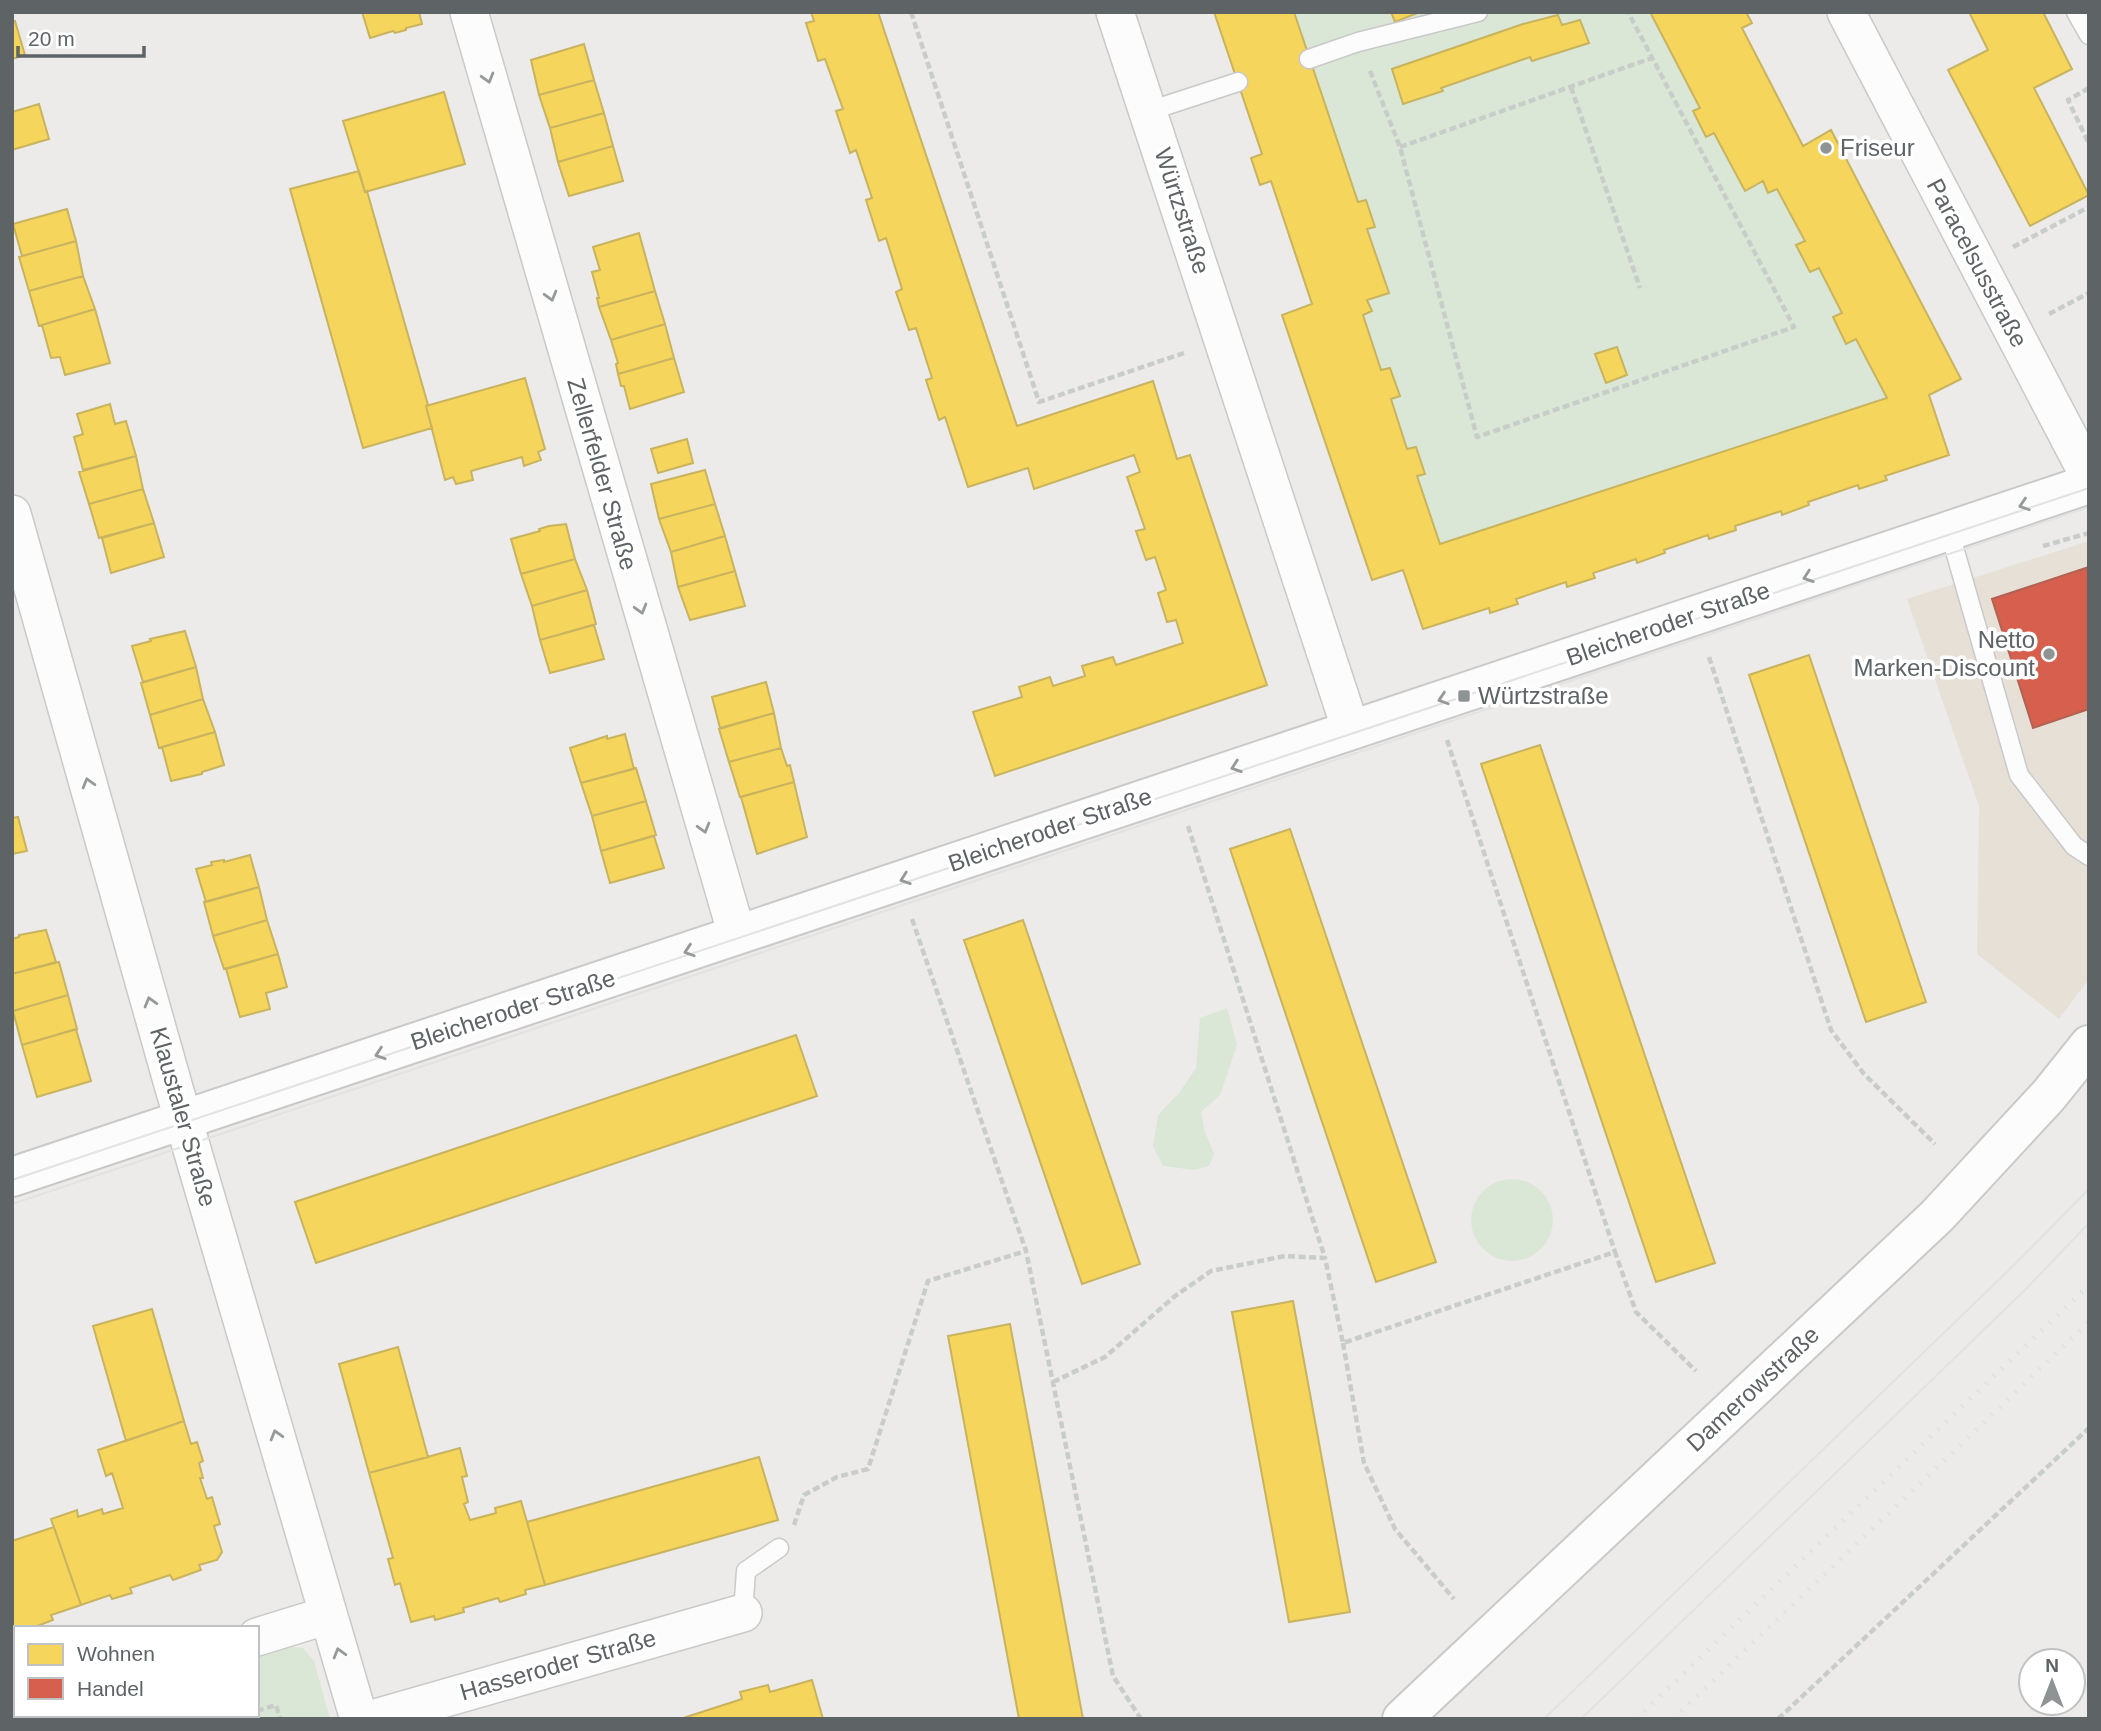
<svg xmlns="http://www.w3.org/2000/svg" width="2101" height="1731" viewBox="0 0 2101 1731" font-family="Arial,sans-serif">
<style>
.commercial{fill:#e6e0d7}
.green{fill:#dae7d6}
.homes{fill:#f6d55c;stroke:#c8b35f;stroke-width:2}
.shops{fill:#d6604d;stroke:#b26154;stroke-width:2}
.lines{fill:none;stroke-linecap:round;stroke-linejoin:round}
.service-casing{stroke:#cac9c9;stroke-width:21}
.minor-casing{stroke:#cac9c9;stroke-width:40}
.tertiary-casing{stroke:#cac9c9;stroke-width:42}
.secondary-casing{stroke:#c9c9c9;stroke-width:42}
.path{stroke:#c8cdca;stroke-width:4.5;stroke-dasharray:7 3.5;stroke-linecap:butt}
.service{stroke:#fcfcfc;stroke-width:18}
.minor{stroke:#fcfcfc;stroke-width:37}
.tertiary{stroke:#fcfcfc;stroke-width:38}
.secondary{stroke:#fcfcfc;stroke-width:38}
.tram{stroke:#e3e2e2;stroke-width:2}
.rail{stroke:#e3e2e2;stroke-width:5;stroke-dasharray:2 9;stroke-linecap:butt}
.oneway{stroke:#95999a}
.poi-dot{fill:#909394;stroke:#fff;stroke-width:2.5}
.labels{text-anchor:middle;stroke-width:7;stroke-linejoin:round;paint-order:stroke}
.poi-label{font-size:24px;fill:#5e6366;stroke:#fff;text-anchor:start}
.street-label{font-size:24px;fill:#5e6366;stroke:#fff}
</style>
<rect width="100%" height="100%" fill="#edebe9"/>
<path class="commercial" d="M2089 541V979L2059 1019 1977 954 1979 806 1907 599Z"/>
<path class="green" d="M1294 12H1650L1700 108 1693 112 1706 137 1714 133 1745 191 1763 181 1768 193 1777 189 1805 241 1797 245 1810 272 1819 268 1842 313 1833 318 1846 343 1856 339 1887 398 1440 544 1417 476 1425 473 1416 447 1407 449 1391 399 1399 396 1381 370 1363 315 1367 300V229L1375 226 1366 200 1358 202Z
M1227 1008 1237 1045 1220 1095 1201 1112 1205 1132 1214 1154 1209 1166 1194 1170 1163 1166 1153 1146 1158 1115 1179 1093 1196 1068 1200 1018Z
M1471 1220a41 41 0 1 1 82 0a41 41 0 1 1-82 0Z
M286 1646 303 1648 314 1661 330 1719H92L94 1715H257V1656Z"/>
<path class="homes" d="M362 12H419L422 24 406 28V30L395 33 393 31 370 38Z
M811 12H878L1017 426 1153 381 1177 459 1190 455 1267 685 995 776 973 712 1022 697 1019 687 1050 677 1053 686 1085 676 1082 666 1113 657 1116 665 1183 643 1176 620 1167 622 1158 593 1166 590 1155 557 1146 560 1136 531 1145 529 1127 477 1140 472 1134 455 1034 489 1028 468 968 487 945 417 939 420 926 380 932 378 916 328 909 330 896 292 902 289 886 238 879 241 866 200 872 198 856 150 850 153 836 111 843 109 825 59 818 61 806 23 814 21Z
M1214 12H1294L1358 202 1366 200 1375 227 1367 229 1389 293 1367 300 1372 311 1363 315 1381 370 1390 368 1400 396 1391 399 1407 449 1416 447 1425 474 1417 476 1440 544 1887 398 1856 339 1846 344 1833 317 1842 313 1819 268 1810 272 1796 245 1805 241 1777 189 1768 193 1763 181 1745 191 1714 133 1706 137 1693 111 1700 108 1650 12H1746L1752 23 1742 28 1803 146 1831 130 1961 379 1929 395 1949 455 1885 476 1887 480 1859 489 1858 485 1808 502 1809 505 1782 515 1781 511 1735 526 1736 530 1709 539 1708 535 1664 550 1665 553 1637 563 1636 559 1593 573 1595 578 1567 587 1566 582 1516 599 1518 604 1490 613 1489 608 1423 629 1403 570 1372 580 1282 315 1312 304 1271 181 1260 185 1251 158 1262 154Z
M1391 12H1420L1395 22Z
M1969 12H2043L2072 69 2034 88 2089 195 2030 226 1948 70 1988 50Z
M1558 15 1562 25 1580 20 1589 43 1532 61 1530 57 1441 88 1443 91 1403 104 1392 69 1523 24Z
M15 21 25 55 12 59V22Z
M584 44 594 80 539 95 531 60Z
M594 80 604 113 550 128 539 95Z
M444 92 465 164 365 192 343 121Z
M39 104 49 139 12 150V112Z
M604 113 613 146 558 162 550 128Z
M613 146 623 181 569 196 558 162Z
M359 171 365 192 367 191 428 405 426 406 432 428 363 448 290 189Z
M67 209 76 241 22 256 13 224Z
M639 233 655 291 599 307 597 298H599L592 272 600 270 593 247Z
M76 241 83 276 29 291 19 257Z
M83 276 95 309 39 326 29 291Z
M655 291 665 324 611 340 599 307Z
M95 309 110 363 65 375 60 357 51 358 42 325Z
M665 324 674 358 618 374 616 364 618 363 611 340Z
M1617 347 1627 375 1606 383 1595 354Z
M674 358 684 392 630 409 624 386H621L618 374Z
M525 378 545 449 538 452 541 460 524 466 522 457 471 471 473 480 456 484 453 477 445 480 426 406Z
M110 404 115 424 126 421 136 456 83 470 74 437 83 434 77 414Z
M687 439 693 463 658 473 651 449Z
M136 456 143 489 89 504 79 472Z
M705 470 715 504 659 519 651 484Z
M143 489 154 523 99 538 89 504Z
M715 504 725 536 671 552 659 519Z
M154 523 164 557 111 573 102 538Z
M566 524 575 559 521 574 511 539 540 531 539 529 549 526Z
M725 536 735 571 678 587 671 552Z
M575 559 587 590 532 606 521 574Z
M735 571 745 606 690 620 678 587Z
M587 590 596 624 540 640 532 606Z
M594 625 604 659 550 673 540 640Z
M185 631 196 667 143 682 132 646 151 641 150 639Z
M1809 655 1926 1002 1866 1022 1749 675Z
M196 667 203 699 150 715 141 683Z
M766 682 774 713 720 728 712 697Z
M203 699 215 732 159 748 150 715Z
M774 713 781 748 729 762 719 729Z
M215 732 224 765 202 772V774L171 781 162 747Z
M625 734 634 769 581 783 570 748 607 736V739Z
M1540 745 1715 1263 1656 1282 1481 764Z
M781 748 787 766 790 765 794 782 740 797 729 762Z
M636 768 646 801 592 816 581 783Z
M794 782 807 837 757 854 741 797Z
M646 801 656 835 601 851 592 816Z
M18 817 27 851 12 854V818Z
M1290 829 1436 1262 1376 1282 1230 849Z
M654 836 664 868 610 883 601 851Z
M250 855 259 887 206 902 196 869 212 865 211 862 224 860V862Z
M259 887 267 920 213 936 204 902Z
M267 920 278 954 224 969 213 936Z
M1023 920 1140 1264 1082 1284 964 940Z
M46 930 56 962 12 974V939L19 937V935Z
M278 954 287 987 266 993 270 1009 240 1017 226 969Z
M59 962 68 995 13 1011 12 974Z
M68 995 77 1029 22 1045 13 1011Z
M76 1029 91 1081 37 1097 22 1045Z
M796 1035 817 1096 316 1263 295 1202Z
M1293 1301 1350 1612 1289 1622 1232 1312Z
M152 1309 184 1421 126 1441 93 1326Z
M1010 1324 1083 1719H1019L948 1336Z
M398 1347 428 1457 369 1473 339 1364Z
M184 1421 191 1444 197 1442 203 1461 199 1463 203 1478H200L207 1499 212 1497 220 1524 214 1526 222 1552 217 1560 199 1565 201 1570 173 1580 170 1575 130 1588 132 1593 112 1599 110 1595 81 1605 51 1519 77 1510 78 1517 102 1509 103 1514 123 1508 112 1473 106 1476 98 1450Z
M460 1448 467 1476 462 1477 468 1502 464 1504 470 1520 496 1513 495 1508 521 1501 545 1585 525 1590 526 1594 500 1602 498 1598 463 1608 464 1612 435 1620 434 1616 411 1622 400 1583 395 1585 388 1559 393 1558 369 1473Z
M759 1457 778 1520 545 1585 527 1522Z
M54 1527 81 1605 51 1615 53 1620 32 1628 22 1626 12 1629V1541Z
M812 1680 823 1719H680L742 1699 740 1692 768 1685 770 1692Z"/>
<path class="shops" d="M2089 567V709L2033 728 1992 599Z"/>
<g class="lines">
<g class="service-casing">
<path id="service" d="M2076 12 2089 35
M1309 59 1358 42 1478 12
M1149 111 1238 82
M1949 530 2019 775 2074 846 2089 856
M743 1613 746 1571 779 1548"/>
</g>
<g class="minor-casing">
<path id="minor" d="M469 12 737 935
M1115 12 1351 730
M1846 12 2089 476
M12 514 174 1088 359 1719
M257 1637 328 1615
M73 1715 75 1719
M12 1716 16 1714
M372 1719 743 1613"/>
</g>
<g class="tertiary-casing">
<path id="tertiary" d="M12 1177 2089 484"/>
</g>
<g class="secondary-casing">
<path id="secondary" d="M1402 1719 1937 1216 2049 1095 2089 1045"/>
</g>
<path class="path" d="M911 12 1039 402 1187 352
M1370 71 1400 147 1477 437 1794 327 1628 12
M1571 87 1640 288
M2089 88 2068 100 2089 144
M1400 147 1652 58
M2013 247 2089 207
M2049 314 2089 293
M2043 546 2089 533
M1709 657 1831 1030 1864 1074 1935 1144
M1447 740 1615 1252
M1188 826 1325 1258
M912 919 1026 1251 1113 1676 1141 1719
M1343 1343 1364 1463 1395 1529 1454 1599
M1053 1382 1105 1357 1175 1296 1211 1271 1285 1256 1325 1258 1343 1343 1615 1252 1636 1312 1696 1371
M794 1525 804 1495 837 1477 868 1469 928 1281 1026 1251
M257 1711 276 1705 280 1719
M233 1719 244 1715
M1778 1719 2089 1428"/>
<use href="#service" class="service"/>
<use href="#minor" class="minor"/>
<use href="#tertiary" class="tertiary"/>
<use href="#secondary" class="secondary"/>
<path class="tram" d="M12 1180 2089 488
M12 1204 2089 507
M1544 1719 2012 1267 2089 1189
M1581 1719 2026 1289 2089 1223"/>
<path class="rail" d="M1636 1719 2089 1285
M1673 1719 2089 1322"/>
</g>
<defs><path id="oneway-chevron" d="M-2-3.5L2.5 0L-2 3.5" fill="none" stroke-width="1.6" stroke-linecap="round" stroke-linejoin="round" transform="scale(1.75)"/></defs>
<g class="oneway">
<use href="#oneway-chevron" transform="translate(488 78) rotate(74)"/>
<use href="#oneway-chevron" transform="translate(551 296) rotate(74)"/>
<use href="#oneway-chevron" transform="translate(2024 505) rotate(162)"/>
<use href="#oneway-chevron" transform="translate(1808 577) rotate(161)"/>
<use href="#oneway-chevron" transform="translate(641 609) rotate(74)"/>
<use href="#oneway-chevron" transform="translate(1443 699) rotate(162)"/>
<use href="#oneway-chevron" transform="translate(1236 767) rotate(161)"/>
<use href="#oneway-chevron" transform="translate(88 783) rotate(-106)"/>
<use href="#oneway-chevron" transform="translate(704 828) rotate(74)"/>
<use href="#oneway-chevron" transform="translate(905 879) rotate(161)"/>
<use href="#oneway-chevron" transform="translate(689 951) rotate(162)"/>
<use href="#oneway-chevron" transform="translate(150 1002) rotate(-106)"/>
<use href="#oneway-chevron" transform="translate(380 1054) rotate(162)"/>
<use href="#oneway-chevron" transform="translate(276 1435) rotate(-106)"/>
<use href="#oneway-chevron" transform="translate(339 1653) rotate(-106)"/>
</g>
<g class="poi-dot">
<circle cx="1826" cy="148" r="7"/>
<circle cx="2049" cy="654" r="7"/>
<rect x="1457" y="689" width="14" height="14" rx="3.5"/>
</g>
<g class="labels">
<g class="poi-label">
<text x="1840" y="156">Friseur</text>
<text x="2035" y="648" text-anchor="end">Netto<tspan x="2035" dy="28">Marken-Discount</tspan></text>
<text x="1478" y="704">Würtzstraße</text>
</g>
<g class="street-label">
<text transform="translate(1182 211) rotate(72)" y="8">Würtzstraße</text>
<text transform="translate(1977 263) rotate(62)" y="8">Paracelsusstraße</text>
<text transform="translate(602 474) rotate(74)" y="8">Zellerfelder Straße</text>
<text transform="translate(1668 624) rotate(-19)" y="8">Bleicheroder Straße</text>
<text transform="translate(1050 830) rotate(-19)" y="8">Bleicheroder Straße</text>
<text transform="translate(513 1010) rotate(-18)" y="8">Bleicheroder Straße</text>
<text transform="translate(183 1117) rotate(74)" y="8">Klaustaler Straße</text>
<text transform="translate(1753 1389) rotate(-43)" y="8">Damerowstraße</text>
<text transform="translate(558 1665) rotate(-16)" y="8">Hasseroder Straße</text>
</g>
</g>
<rect width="2101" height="1731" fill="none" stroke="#5e6366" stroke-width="28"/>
<rect x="14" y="1626" width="245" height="91" fill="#ffffff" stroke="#bfc1c2" stroke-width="2"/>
<rect x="28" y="1644" width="35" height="21" fill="#f6d55c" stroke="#bfc1c2" stroke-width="2"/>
<text x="77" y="1661" font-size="21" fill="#5e6366">Wohnen</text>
<rect x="28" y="1678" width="35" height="21" fill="#d6604d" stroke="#bfc1c2" stroke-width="2"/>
<text x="77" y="1696" font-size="21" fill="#5e6366">Handel</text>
<g transform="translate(2052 1682)"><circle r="33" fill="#ffffff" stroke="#bfc1c2" stroke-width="2"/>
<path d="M0-5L12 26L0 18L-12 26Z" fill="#909394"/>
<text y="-10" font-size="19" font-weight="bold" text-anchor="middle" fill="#5e6366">N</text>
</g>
<path d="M18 46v10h126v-10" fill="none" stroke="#5e6366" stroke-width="3.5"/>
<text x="28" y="46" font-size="21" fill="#5e6366" stroke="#ffffff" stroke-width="5" paint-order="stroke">20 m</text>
</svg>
